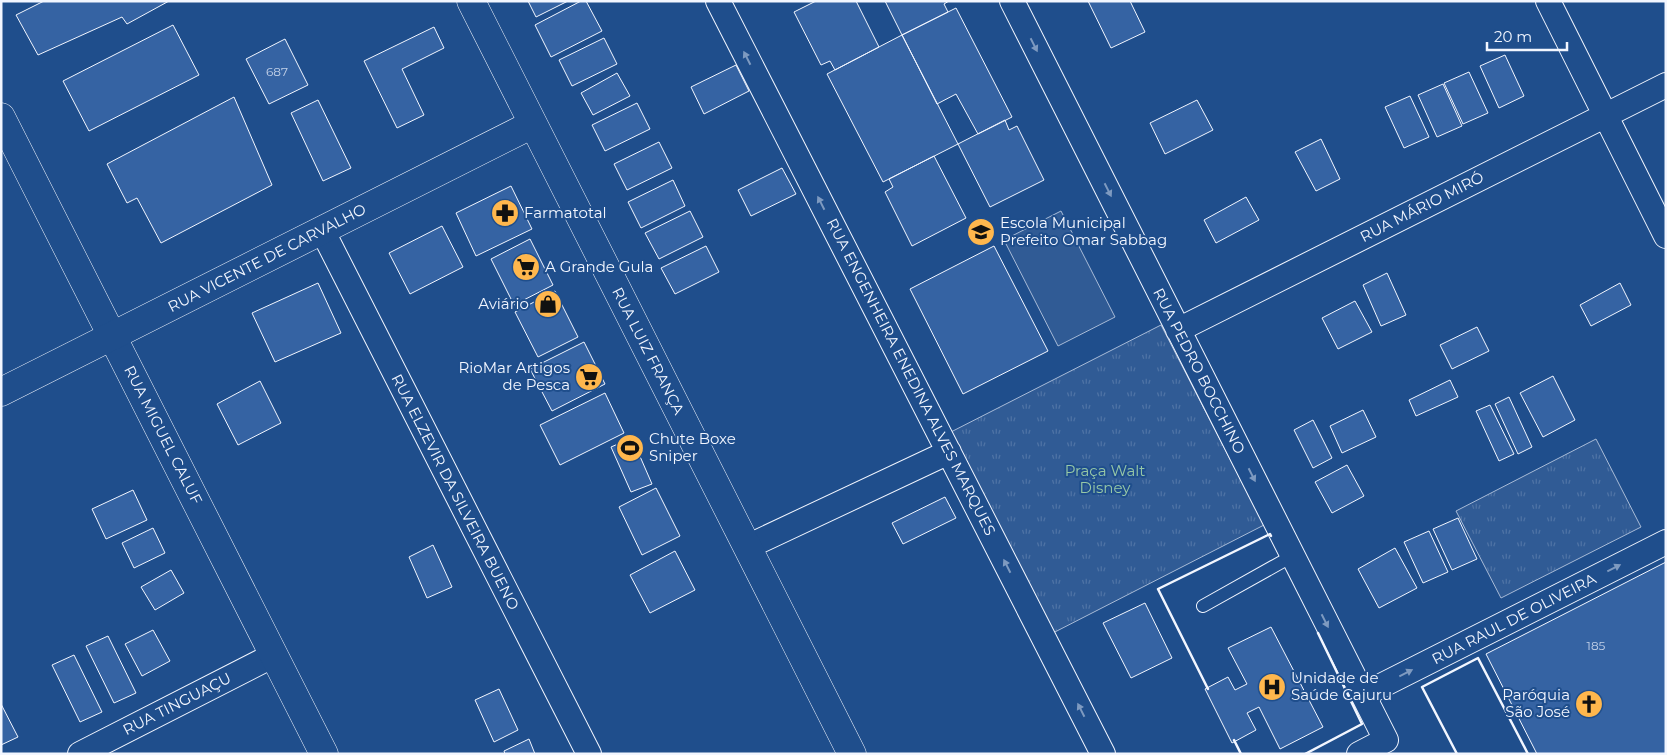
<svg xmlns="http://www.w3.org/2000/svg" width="1667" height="755" viewBox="0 0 1667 755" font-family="Montserrat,sans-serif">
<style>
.grass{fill:#305b95;stroke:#a8bbd7}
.park{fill:url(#park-tufts);stroke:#a8bbd7}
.building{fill:#3563a3;stroke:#f2f6ff}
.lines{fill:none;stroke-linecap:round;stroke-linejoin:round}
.service-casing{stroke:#f2f6ff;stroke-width:14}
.minor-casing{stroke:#f2f6ff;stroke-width:26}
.tertiary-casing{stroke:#f2f6ff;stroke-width:29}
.secondary-casing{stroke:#f2f6ff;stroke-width:29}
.service{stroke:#1f4e8c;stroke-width:12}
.minor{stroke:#1f4e8c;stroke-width:24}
.tertiary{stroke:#1f4e8c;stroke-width:28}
.secondary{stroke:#1f4e8c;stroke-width:28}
.wall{stroke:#f2f6ff;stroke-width:2.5}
.oneway{fill:#7e9ac0}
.labels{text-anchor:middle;stroke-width:4;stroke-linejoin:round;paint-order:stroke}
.number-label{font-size:12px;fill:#c3d1e8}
.street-label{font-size:15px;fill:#f2f6ff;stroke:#1f4e8c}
.poi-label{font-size:15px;fill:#f2f6ff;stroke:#1f4e8c;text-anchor:start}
.park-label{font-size:15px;fill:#97c8a6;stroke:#1f4e8c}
</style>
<defs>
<pattern id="park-tufts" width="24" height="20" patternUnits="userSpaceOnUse" patternTransform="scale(1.25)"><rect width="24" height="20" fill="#305b95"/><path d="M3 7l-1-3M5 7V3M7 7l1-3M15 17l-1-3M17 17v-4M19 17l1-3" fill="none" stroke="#4e73a5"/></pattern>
</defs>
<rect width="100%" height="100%" fill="#1f4e8c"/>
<path class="grass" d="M1061 211 1115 317 1058 346 1004 240Z"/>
<path class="park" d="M1161 325 1264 525 1049 635 945 435Z
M1596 439 1641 527 1501 598 1456 511Z"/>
<path class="building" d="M44 1H169L127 24 122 17 38 55 16 15Z
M528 1H568L536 17Z
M581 1H586L602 31 551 57 535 25Z
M816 1H856L879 47 835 70 830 61 821 65 794 12Z
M885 1H949L944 4 948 12 902 35Z
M1088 1H1130L1145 32 1111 48Z
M956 8 1012 117 978 134 956 94 937 104 902 35Z
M173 25 199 75 89 131 63 81Z
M434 27 444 48 402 69 424 115 397 128 364 61Z
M902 35 958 144 883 182 827 74Z
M604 38 617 64 572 86 559 60Z
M285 39 308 85 269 104 246 59Z
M1505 55 1524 96 1499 108 1480 66Z
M736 65 749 91 704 114 691 87Z
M1469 72 1488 113 1463 124 1444 83Z
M617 73 630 96 593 115 581 93Z
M1443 84 1462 126 1437 137 1418 95Z
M1410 96 1429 137 1404 148 1385 107Z
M234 97 272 185 161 243 137 198 127 203 107 164Z
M318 100 351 168 323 181 291 113Z
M1197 100 1213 130 1165 154 1150 123Z
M637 103 650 129 605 151 592 125Z
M1005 120 1009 130 1017 126 1044 180 990 207 958 144Z
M1321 139 1340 179 1316 191 1295 152Z
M659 142 672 168 627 190 614 164Z
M934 156 966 218 912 246 885 192 893 187 889 179Z
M782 168 796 194 751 216 738 190Z
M673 180 685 206 641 228 628 202Z
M511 186 532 229 476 256 456 213Z
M1246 197 1259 220 1216 243 1204 220Z
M690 211 703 237 659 259 645 233Z
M442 226 463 267 410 294 389 253Z
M530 239 553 285 514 305 491 259Z
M706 246 719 272 675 294 661 268Z
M994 246 1048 351 963 394 910 289Z
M1387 273 1406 315 1381 326 1363 285Z
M318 283 341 333 275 362 252 313Z
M1620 283 1631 305 1591 326 1580 305Z
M555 291 578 337 538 357 515 312Z
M1355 301 1372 332 1338 349 1322 318Z
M1477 327 1489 351 1452 369 1440 345Z
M584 342 605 384 552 411 530 369Z
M1553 376 1575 420 1543 437 1520 393Z
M1450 380 1458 397 1416 416 1409 400Z
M260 381 281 423 238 445 217 404Z
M605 393 624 433 560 465 540 425Z
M1509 397 1532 447 1518 454 1495 404Z
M1490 405 1514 454 1499 461 1476 411Z
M1363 410 1376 437 1342 453 1330 426Z
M1313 420 1332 458 1313 468 1294 430Z
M632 438 652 484 631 492 611 447Z
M1347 465 1364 496 1332 513 1315 482Z
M656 488 680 536 642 555 619 507Z
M133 490 147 520 106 539 92 509Z
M945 497 956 518 903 544 892 523Z
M1458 518 1477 559 1452 570 1433 529Z
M153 528 165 553 134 568 122 543Z
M1429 531 1448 572 1423 583 1404 542Z
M433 545 452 587 427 598 409 557Z
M1395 548 1417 588 1379 608 1358 569Z
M675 551 695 590 650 613 630 575Z
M1666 562V754H1537L1486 654Z
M171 570 184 593 155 610 141 587Z
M1145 603 1172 658 1131 678 1103 623Z
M1271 627 1323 727 1280 749 1259 707 1247 713 1256 730 1232 743 1205 689 1228 677 1235 690 1247 684 1228 648Z
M153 630 170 661 142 676 125 644Z
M108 636 136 693 114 703 86 646Z
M74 655 102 712 80 722 52 665Z
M499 689 518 730 494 742 475 700Z
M1 704 18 737 1 745Z
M529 739 535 754H505L504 751Z"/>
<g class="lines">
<g class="service-casing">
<path id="service" d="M1203 606 1287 559 1292 554"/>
</g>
<g class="minor-casing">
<path id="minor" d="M718 1 1103 754
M1012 1 1386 740 1359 754
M1548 1 1666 236
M322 230 589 754
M1178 330 1666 85
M747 547 949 452
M1363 695 1666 542
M80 754 274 655"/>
</g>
<g class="tertiary-casing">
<path id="tertiary" d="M1 117 324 754"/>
</g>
<g class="secondary-casing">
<path id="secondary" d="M471 1 852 754
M1 392 533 124"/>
</g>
<use href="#service" class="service"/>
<use href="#minor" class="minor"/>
<use href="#tertiary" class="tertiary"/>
<use href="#secondary" class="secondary"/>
<path class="wall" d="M1208 689 1158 589 1270 534 1271 536
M1234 740 1241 754
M1305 754 1362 724 1318 633
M1457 754 1422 687 1478 658 1528 754"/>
</g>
<defs><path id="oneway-solid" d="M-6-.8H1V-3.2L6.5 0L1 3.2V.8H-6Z" transform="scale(1.25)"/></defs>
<g class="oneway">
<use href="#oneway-solid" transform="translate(1034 45) rotate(63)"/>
<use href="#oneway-solid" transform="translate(747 58) rotate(-117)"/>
<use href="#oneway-solid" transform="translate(1108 190) rotate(63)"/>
<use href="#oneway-solid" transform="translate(821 203) rotate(-117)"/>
<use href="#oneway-solid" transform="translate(1252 475) rotate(63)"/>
<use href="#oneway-solid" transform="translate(1007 566) rotate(-117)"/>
<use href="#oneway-solid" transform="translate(1614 568) rotate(-27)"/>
<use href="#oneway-solid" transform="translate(1325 621) rotate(63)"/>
<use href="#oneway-solid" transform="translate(1406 673) rotate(-27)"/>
<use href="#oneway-solid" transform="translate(1081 710) rotate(-117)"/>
</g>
<defs>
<g id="pharmacy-disc" transform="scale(1.4375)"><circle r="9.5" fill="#ffb74d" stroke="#1f4e8c"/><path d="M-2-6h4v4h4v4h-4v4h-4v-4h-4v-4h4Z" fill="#111"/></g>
<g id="school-disc" transform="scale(1.4375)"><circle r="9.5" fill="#ffb74d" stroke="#1f4e8c"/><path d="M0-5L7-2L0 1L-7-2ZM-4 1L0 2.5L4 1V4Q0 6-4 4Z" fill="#111"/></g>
<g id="supermarket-disc" transform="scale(1.4375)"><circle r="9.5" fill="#ffb74d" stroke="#1f4e8c"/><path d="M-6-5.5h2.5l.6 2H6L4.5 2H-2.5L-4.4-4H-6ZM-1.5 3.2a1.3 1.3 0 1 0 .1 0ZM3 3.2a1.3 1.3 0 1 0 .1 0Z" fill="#111"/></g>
<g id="shop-disc" transform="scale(1.4375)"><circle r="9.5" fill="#ffb74d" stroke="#1f4e8c"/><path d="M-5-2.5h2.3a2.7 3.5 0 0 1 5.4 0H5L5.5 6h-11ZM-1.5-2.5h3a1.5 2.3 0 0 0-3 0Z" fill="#111"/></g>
<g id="stadium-disc" transform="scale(1.4375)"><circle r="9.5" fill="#ffb74d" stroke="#1f4e8c"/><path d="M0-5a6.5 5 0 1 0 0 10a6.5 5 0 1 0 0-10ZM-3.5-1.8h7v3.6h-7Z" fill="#111"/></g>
<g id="hospital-disc" transform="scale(1.4375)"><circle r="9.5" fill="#ffb74d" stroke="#1f4e8c"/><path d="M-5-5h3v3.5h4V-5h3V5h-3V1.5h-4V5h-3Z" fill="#111"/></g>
<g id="church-disc" transform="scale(1.4375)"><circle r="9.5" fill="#ffb74d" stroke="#1f4e8c"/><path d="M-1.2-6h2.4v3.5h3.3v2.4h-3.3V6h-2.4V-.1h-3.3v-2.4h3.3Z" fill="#111"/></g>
</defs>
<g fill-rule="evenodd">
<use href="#pharmacy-disc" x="505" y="213"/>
<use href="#school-disc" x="981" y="232"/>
<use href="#supermarket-disc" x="526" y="267"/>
<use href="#shop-disc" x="548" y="304"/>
<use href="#supermarket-disc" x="589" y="377"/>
<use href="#stadium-disc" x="630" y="448"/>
<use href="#hospital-disc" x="1272" y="687"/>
<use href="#church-disc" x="1589" y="704"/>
</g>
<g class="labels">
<g class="number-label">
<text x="277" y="76">687</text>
<text x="1596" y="650">185</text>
</g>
<g class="street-label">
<text transform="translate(1422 207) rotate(-27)" y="5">RUA MÁRIO MIRÓ</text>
<text transform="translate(267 258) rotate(-27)" y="5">RUA VICENTE DE CARVALHO</text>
<text transform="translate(648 351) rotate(63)" y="5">RUA LUIZ FRANÇA</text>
<text transform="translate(1199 371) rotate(63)" y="5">RUA PEDRO BOCCHINO</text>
<text transform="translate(911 377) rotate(63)" y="5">RUA ENGENHEIRA ENEDINA ALVES MARQUES</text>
<text transform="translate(163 435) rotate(63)" y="5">RUA MIGUEL CALUF</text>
<text transform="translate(455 492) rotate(63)" y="5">RUA ELZEVIR DA SILVEIRA BUENO</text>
<text transform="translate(1514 619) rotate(-27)" y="5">RUA RAUL DE OLIVEIRA</text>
<text transform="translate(177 704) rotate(-27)" y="5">RUA TINGUAÇU</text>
</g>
<g class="poi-label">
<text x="524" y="218">Farmatotal</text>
<text x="1000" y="228">Escola Municipal<tspan x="1000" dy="17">Prefeito Omar Sabbag</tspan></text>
<text x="545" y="272">A Grande Gula</text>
<text x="529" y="309" text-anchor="end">Aviário</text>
<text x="570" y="373" text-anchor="end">RioMar Artigos<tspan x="570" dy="17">de Pesca</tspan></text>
<text x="649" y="444">Chute Boxe<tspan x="649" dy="17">Sniper</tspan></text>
<text x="1291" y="683">Unidade de<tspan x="1291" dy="17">Saúde Cajuru</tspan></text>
<text x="1570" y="700" text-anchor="end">Paróquia<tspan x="1570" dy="17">São José</tspan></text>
</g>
<g class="park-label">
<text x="1105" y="476">Praça Walt<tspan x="1105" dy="17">Disney</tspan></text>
</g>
</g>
<rect width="1667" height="755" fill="none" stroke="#f2f6ff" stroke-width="5"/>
<path d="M1487 42v8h80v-8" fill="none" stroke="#f2f6ff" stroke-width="2.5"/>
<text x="1494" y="42" font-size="15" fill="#f2f6ff" stroke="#1f4e8c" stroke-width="4" paint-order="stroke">20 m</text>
</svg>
